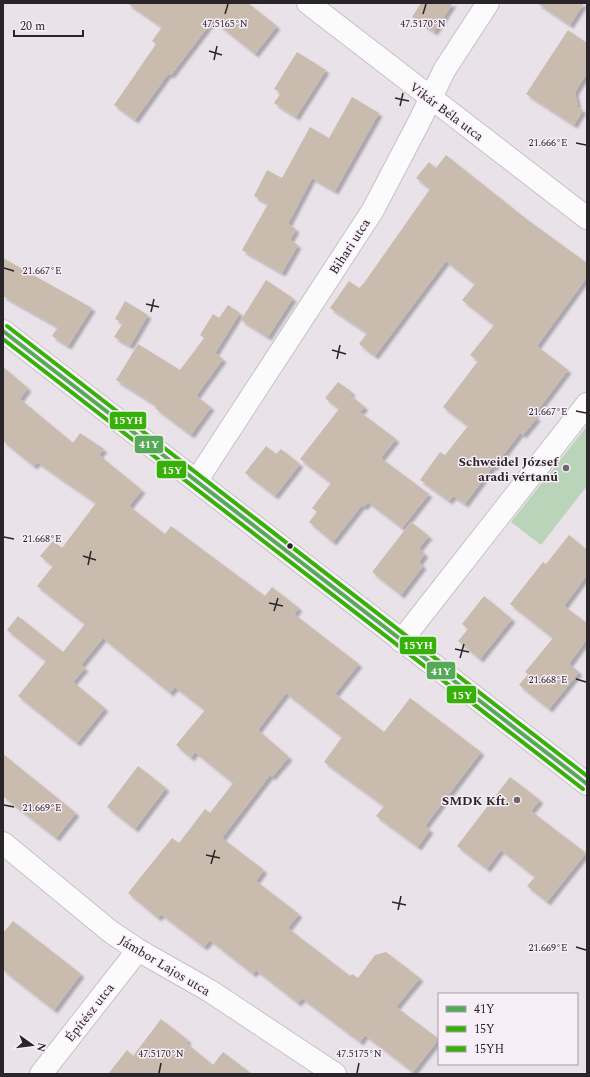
<svg xmlns="http://www.w3.org/2000/svg" width="590" height="1077" viewBox="0 0 590 1077" font-family="Spectral,serif">
<style>
.green{fill:#bad4ba}
.building{fill:#cabbaf;filter:url(#shadow)}
.lines{fill:none;stroke-linecap:round;stroke-linejoin:round}
.street-casing{stroke:#c5c1c5;stroke-width:24}
.street{stroke:#fcfbfc;stroke-width:22}
.bus-1-casing{stroke:#f8eef8;stroke-width:7}
.bus-2-casing{stroke:#f8eef8;stroke-width:7}
.bus-3-casing{stroke:#f8eef8;stroke-width:7}
.bus-1{stroke:#5a5;stroke-width:4}
.bus-2{stroke:#35b108;stroke-width:4}
.bus-3{stroke:#35b108;stroke-width:4}
.ticks{fill:none;stroke:#292528;stroke-width:1.5}
.poi-dot{fill:#6c686c;stroke:#f8eef8;stroke-width:1.5}
.bus-dot{fill:#292528;stroke:#f8eef8;stroke-width:1.5}
.labels{text-anchor:middle;stroke-width:3;stroke-linejoin:round;paint-order:stroke}
.street-label{font-size:13px;fill:#292528;stroke:#f8eef8}
.poi-label{font-size:13px;font-weight:bold;fill:#292528;stroke:#f8eef8;text-anchor:end}
.ticks-label{font-size:10px;text-anchor:middle;fill:#292528;stroke:#f8eef8;stroke-width:3;stroke-linejoin:round;paint-order:stroke}
.line-badge{stroke:#f8eef8;stroke-width:1.5}
.badge-label{font-size:11px;text-anchor:middle;font-weight:bold;fill:#fff}
</style>
<defs>
<filter id="shadow"><feDropShadow dx="3.5" dy="3.5" stdDeviation="1" flood-color="#0004"/></filter>
</defs>
<rect width="100%" height="100%" fill="#e9e3e9"/>
<path class="green" d="M587 426V486L541 545 511 522Z"/>
<path class="building" d="M127 3H248L277 26 255 54 213 20 171 75 168 74 135 120 114 105 156 44 152 41 162 27Z
M421 3H453L434 32 412 17Z
M537 3H584L570 25Z
M568 30 587 43V73L575 92 578 107 583 110 574 125 526 94Z
M297 52 326 70 296 117 274 103 281 93 274 89Z
M352 97 379 113 335 191 312 178 288 224 296 229 290 240 298 245 282 273 242 250 268 204 254 196 267 170 282 178 310 127 329 138Z
M446 155 525 218 587 263V277L537 346 568 370 534 415 537 418 523 435 520 433 494 467 493 466 465 504 453 496 449 501 420 480 440 452 445 455 468 426 443 407 478 361 470 355 494 325 462 300 475 284 446 261 375 356 359 344 367 333 330 308 349 281 359 288 364 283 430 189 416 178 429 162 436 168Z
M3 258 92 308 68 346 52 336 58 327 3 296Z
M266 280 293 298 268 337 241 320Z
M125 301 148 315 130 346 114 337 123 323 115 319Z
M228 305 240 313 215 353 223 359 196 396 211 407 191 435 155 408 157 406 116 380 138 344 180 370 204 338 200 335 213 314 219 318Z
M3 367 28 388 20 399 73 443 80 433 104 449 99 455 142 490 129 506 165 534 171 526 265 596 272 587 299 608 294 614 359 664 335 694 384 732 410 698 481 752 425 826 430 830 418 847 376 816 384 806 324 762 342 737 286 693 258 730 289 757 272 777 270 775 222 838 264 870 256 881 299 914 288 928 350 976 352 974 358 978 375 955 386 952 420 978 396 1007 439 1039 413 1072 365 1035 360 1042 302 998 298 1003 256 970 253 974 210 940 204 947 161 914 158 918 128 893 172 838 179 843 205 809 210 813 233 783 195 752 191 758 176 745 205 710 175 687 170 693 103 638 81 665 85 668 73 682 105 708 77 743 18 696 46 661 7 630 18 616 63 652 85 624 37 586 53 566 40 556 53 541 62 548 96 503 37 462 34 466 3 441Z
M338 382 352 392 350 395 365 407 360 412 396 439 381 458 429 494 402 528 368 502 364 507 362 505 333 542 309 522 317 512 312 508 331 483 300 459 339 409 325 398Z
M266 446 276 454 281 449 300 464 275 496 245 473Z
M411 522 429 536 419 548 425 554 419 562 423 566 401 595 372 572Z
M569 535 587 550V575L564 606 587 623V639L569 664 579 672 549 709 519 685 528 674 525 672 553 638 510 604 543 562 546 564Z
M484 596 512 619 480 659 458 641 468 629 462 624Z
M3 754 76 813 56 838 3 796Z
M138 766 166 788 135 829 107 807Z
M510 777 540 800 531 811 586 853 547 902 527 886 535 877 501 850 487 869 457 846Z
M13 921 81 974 54 1010 3 970V933Z
M161 1019 188 1040 186 1043 213 1065 223 1052 252 1074H108L127 1050 133 1056Z"/>
<g class="lines">
<g class="street-casing">
<path id="street" d="M308 3 587 218
M3 331 587 784
M197 480 373 210 419 122 445 69 488 3
M401 641 587 404
M3 843 111 932 138 950 210 991 335 1074
M41 1074 138 950"/>
</g>
<use href="#street" class="street"/>
<g class="bus-1-casing">
<path id="bus-1" d="M3 331 587 784"/>
</g>
<g class="bus-2-casing">
<path id="bus-2" d="M3 339 583 789"/>
</g>
<g class="bus-3-casing">
<path id="bus-3" d="M7 326 587 776"/>
</g>
<use href="#bus-1" class="bus-1"/>
<use href="#bus-2" class="bus-2"/>
<use href="#bus-3" class="bus-3"/>
</g>
<path class="ticks" d="M225 14 228 4M423 14 426 4M209 51 222 55M214 60 217 46M395 98 409 101M400 106 403 93M576 143 586 145M4 268 14 271M146 304 159 307M151 312 154 299M332 350 346 354M337 359 340 345M576 411 586 413M4 537 14 539M83 556 96 560M88 565 91 551M269 603 283 606M274 611 278 598M455 649 469 652M460 658 464 644M576 679 586 682M4 805 14 807M206 855 220 858M211 864 215 850M392 902 406 905M398 910 401 896M576 947 586 950M159 1073 161 1063M357 1073 359 1063"/>
<g class="poi-dot">
<circle cx="566" cy="468" r="4"/>
<circle cx="517" cy="800" r="4"/>
</g>
<circle class="bus-dot" cx="290" cy="546" r="3.5"/>
<g class="labels">
<g class="street-label">
<text transform="translate(447 111) rotate(37)" y="5">Vikár Béla utca</text>
<text transform="translate(349 246) rotate(-57)" y="5">Bihari utca</text>
<text transform="translate(165 965) rotate(31)" y="5">Jámbor Lajos utca</text>
<text transform="translate(89 1012) rotate(-52)" y="5">Építész utca</text>
</g>
<g class="poi-label">
<text x="558" y="466">Schweidel József<tspan x="558" dy="15">aradi vértanú</tspan></text>
<text x="509" y="805">SMDK Kft.</text>
</g>
</g>
<g class="ticks-label">
<text x="225" y="27">47.5165°N</text>
<text x="423" y="27">47.5170°N</text>
<text x="548" y="146">21.666°E</text>
<text x="42" y="274">21.667°E</text>
<text x="548" y="415">21.667°E</text>
<text x="42" y="542">21.668°E</text>
<text x="548" y="683">21.668°E</text>
<text x="42" y="811">21.669°E</text>
<text x="548" y="951">21.669°E</text>
<text x="161" y="1057">47.5170°N</text>
<text x="359" y="1057">47.5175°N</text>
</g>
<g class="line-badge">
<rect x="109" y="411" width="38" height="19" rx="4" fill="#35b108"/>
<rect x="134" y="435" width="30" height="19" rx="4" fill="#5a5"/>
<rect x="156" y="460" width="31" height="19" rx="4" fill="#35b108"/>
<rect x="399" y="636" width="38" height="19" rx="4" fill="#35b108"/>
<rect x="426" y="661" width="30" height="19" rx="4" fill="#5a5"/>
<rect x="446" y="685" width="31" height="19" rx="4" fill="#35b108"/>
</g>
<g class="badge-label">
<text x="128" y="424">15YH</text>
<text x="149" y="448">41Y</text>
<text x="172" y="474">15Y</text>
<text x="418" y="649">15YH</text>
<text x="441" y="675">41Y</text>
<text x="462" y="699">15Y</text>
</g>
<rect width="590" height="1077" fill="none" stroke="#292528" stroke-width="8"/>
<rect x="438" y="993" width="140" height="72" fill="#f8eef8" stroke="#a59ea5"/>
<rect x="446" y="1006" width="20" height="6" fill="#55aa55" stroke="#a59ea5"/>
<text x="474" y="1013" font-size="12" fill="#292528">41Y</text>
<rect x="446" y="1026" width="20" height="6" fill="#35b108" stroke="#a59ea5"/>
<text x="474" y="1033" font-size="12" fill="#292528">15Y</text>
<rect x="446" y="1046" width="20" height="6" fill="#35b108" stroke="#a59ea5"/>
<text x="474" y="1053" font-size="12" fill="#292528">15YH</text>
<g transform="translate(32 1045) rotate(104)" stroke="#f8eef8" stroke-width="3" paint-order="stroke">
<path d="M0-3L7 15L0 10L-7 15Z" fill="#292528"/>
<text y="-6" font-size="11" font-weight="bold" text-anchor="middle" fill="#292528">N</text>
</g>
<path d="M14 30v6h69v-6" fill="none" stroke="#292528" stroke-width="2"/>
<text x="20" y="30" font-size="12" fill="#292528" stroke="#f8eef8" stroke-width="3" paint-order="stroke">20 m</text>
</svg>
